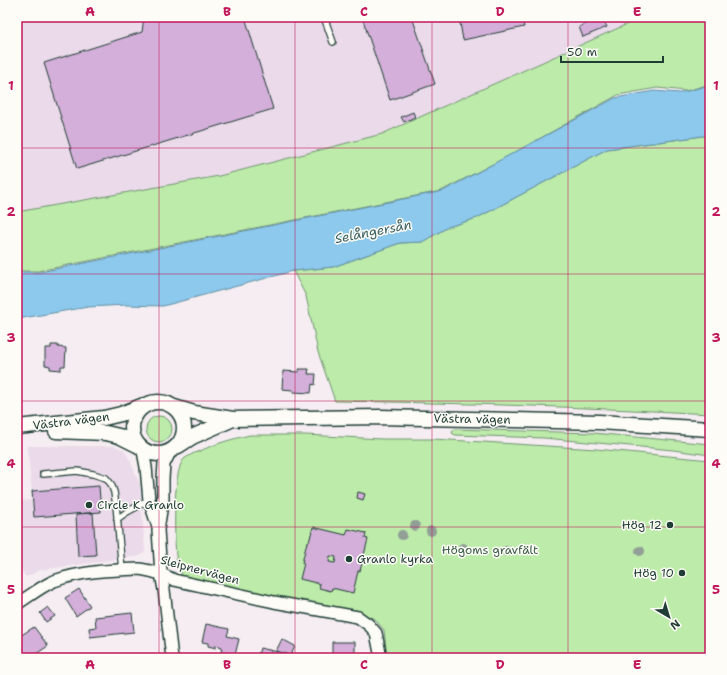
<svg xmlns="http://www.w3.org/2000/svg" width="727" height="675" viewBox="0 0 727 675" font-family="'Shantell Sans',sans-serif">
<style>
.built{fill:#ebdaea}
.green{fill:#bdebaa;stroke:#6e946f}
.water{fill:#8dc8ed;stroke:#6190a3}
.building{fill:#d3afd9;stroke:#1f3d34;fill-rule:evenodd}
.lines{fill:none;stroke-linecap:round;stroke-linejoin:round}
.service-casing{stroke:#1f3d34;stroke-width:8}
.minor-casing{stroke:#1f3d34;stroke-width:14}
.tertiary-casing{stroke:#1f3d34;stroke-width:17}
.service{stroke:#fdfcf7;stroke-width:5.5}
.minor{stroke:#fdfcf7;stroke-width:11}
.tertiary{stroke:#fdfcf7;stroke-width:14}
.tree{fill:#919f96}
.grid{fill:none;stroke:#c2185b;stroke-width:1;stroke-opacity:0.55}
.poi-dot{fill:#1f3d34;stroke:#fdfcf7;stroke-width:1.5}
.labels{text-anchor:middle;stroke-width:3;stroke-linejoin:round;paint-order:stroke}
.street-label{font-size:12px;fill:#1f3d34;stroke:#fdfcf7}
.poi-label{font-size:12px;fill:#1f3d34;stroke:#fdfcf7;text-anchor:start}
.park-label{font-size:12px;fill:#3f604c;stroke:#fdfcf7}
.water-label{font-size:13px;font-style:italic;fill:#3a6062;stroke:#fdfcf7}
.neatline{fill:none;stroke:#c2185b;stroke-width:1.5}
.grid-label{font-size:13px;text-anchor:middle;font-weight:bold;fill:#c2185b}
</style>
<rect width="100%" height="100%" fill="#f5edf1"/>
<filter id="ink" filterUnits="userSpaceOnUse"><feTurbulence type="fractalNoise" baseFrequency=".025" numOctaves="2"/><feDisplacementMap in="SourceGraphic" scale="8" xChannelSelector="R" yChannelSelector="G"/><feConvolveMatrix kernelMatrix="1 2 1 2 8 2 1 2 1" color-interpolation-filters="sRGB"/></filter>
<g filter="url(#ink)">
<path class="built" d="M17 17H643L382 134 219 176 17 212Z
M27 446H114L124 450 130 460 140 485 145 552 140 556 40 570 26 577 19 567 17 544V501L33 500Z"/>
<path class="green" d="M643 17H710V84L686 91 657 88 618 95 510 155 441 191 38 271H17V212L219 176 382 134Z
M710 135V414C585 407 460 403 335 401L318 352 306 296 293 271 333 267 400 243 422 242 448 227 477 218 607 149Z
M146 429a13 13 0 1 1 26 0a13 13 0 1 1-26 0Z
M455 429 593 433 710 444V455L673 450 544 438 455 435 452 433 453 430Z
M250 435H305L382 439H433L596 449 710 460V658H387L384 630 374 618 184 578C182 574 178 569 177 565 174 547 172 470 184 459 188 456 193 453 198 452 214 444 232 439 250 435Z"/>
<path class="water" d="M710 85V135L607 149 477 218 448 227 422 242 400 243 333 267 293 271 163 306 126 305 88 307 17 319V272H40L443 191 615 98 654 91 680 93Z"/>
<path class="building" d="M144 17H245L273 109 77 169 44 63 142 32Z
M362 17H412L435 84 390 100Z
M459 17H522L524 27 463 40Z
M602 17 607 27 583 37 579 27Z
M413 112 415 117 404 122 401 117Z
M51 345H58V347L66 348 65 366H61V370L50 369V366L45 365V348H51Z
M299 369H309L308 374H316L315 385 312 384 311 393 293 392V390L282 389 283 371 299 372Z
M99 486 101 512 34 517 32 491Z
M358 492 365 494 363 500 357 498Z
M93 513 96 555 78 556 76 514Z
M313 527 346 535 348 529 366 533 365 538 368 539 360 571H358L353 593 332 588 331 591 319 588 320 584 300 579 304 563H302L307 542H309ZM330 556 336 557 335 563 329 562Z
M79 589 90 606 76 616 65 598Z
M48 607 55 616 46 622 40 613Z
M132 613 134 632 90 637 89 628 96 627 95 617Z
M206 624 229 629 227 636 239 639 235 655 221 652 222 647 216 645V648L208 646V643L202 642Z
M34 627 48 646 30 658H27L17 644V638Z
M282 639 295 646 290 658H286L287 654 276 651Z
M332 642H355V658H332Z
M260 648 287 654 286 658H257Z"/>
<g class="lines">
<g class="service-casing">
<path id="service" d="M324 17 333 42
M43 474 77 471 93 474 106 478 111 484 114 492 116 505 122 570
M117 519 127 512 149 500"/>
</g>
<g class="minor-casing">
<path id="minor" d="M143 451 146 467 149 500 158 527
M170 452 164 464 163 479V498L158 530 161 573 164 590 172 658
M17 604C28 597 42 586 54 581 82 571 111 570 140 569 153 571 163 574 174 580L274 602 358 617 369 625 376 633 381 658"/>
</g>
<g class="tertiary-casing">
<path id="tertiary" d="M132 428a26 26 0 1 1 52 0a26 26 0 1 1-52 0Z
M174 407 194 413 233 419 380 417 599 422 710 429
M17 427 104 418 121 414 144 405
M56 431 106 433 119 436 137 445
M178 446 192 437 233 419"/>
</g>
<use href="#service" class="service"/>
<use href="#minor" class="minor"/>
<use href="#tertiary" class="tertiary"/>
</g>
<g class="tree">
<circle cx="415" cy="526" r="5"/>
<circle cx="431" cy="531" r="5"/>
<circle cx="402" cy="535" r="5"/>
<circle cx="463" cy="548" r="5"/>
<circle cx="506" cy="551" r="5"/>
<circle cx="640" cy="551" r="5"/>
</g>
</g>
<path class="grid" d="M159 17V658M295 17V658M432 17V658M568 17V658M17 148H710M17 274H710M17 401H710M17 527H710"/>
<g class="poi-dot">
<circle cx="89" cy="505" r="4"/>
<circle cx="670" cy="525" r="4"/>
<circle cx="349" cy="559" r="4"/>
<circle cx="682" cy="573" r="4"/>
</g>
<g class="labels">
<g class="street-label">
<text transform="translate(472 419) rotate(1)" y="4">Västra vägen</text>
<text transform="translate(71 421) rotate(-7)" y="4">Västra vägen</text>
<text transform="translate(200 570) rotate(15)" y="4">Sleipnervägen</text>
</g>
<g class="poi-label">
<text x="97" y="509">Circle K Granlo</text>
<text x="662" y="529" text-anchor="end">Hög 12</text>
<text x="357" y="563">Granlo kyrka</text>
<text x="674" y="577" text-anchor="end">Hög 10</text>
</g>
<g class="park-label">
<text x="490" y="554">Högoms gravfält</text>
</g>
<g class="water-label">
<text transform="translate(373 231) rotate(-11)" y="5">Selångersån</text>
</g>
</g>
<rect width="727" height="675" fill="none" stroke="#fdfcf7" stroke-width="44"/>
<g transform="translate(669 617) rotate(142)" stroke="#fdfcf7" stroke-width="3" paint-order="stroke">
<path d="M0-3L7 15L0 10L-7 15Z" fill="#1f3d34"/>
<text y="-6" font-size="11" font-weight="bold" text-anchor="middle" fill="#1f3d34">N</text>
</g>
<path d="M561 56v6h102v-6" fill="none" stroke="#1f3d34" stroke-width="2"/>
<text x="567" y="56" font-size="12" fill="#1f3d34" stroke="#fdfcf7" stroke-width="3" paint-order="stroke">50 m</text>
<rect x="22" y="22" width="683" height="631" class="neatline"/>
<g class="grid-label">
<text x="90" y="16">A</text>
<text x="227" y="16">B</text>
<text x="364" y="16">C</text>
<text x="500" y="16">D</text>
<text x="637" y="16">E</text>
<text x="11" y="90">1</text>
<text x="716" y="90">1</text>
<text x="11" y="216">2</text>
<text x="716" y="216">2</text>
<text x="11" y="342">3</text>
<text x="716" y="342">3</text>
<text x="11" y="468">4</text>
<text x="716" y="468">4</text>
<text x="11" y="594">5</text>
<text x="716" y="594">5</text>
<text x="90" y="669">A</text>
<text x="227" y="669">B</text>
<text x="364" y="669">C</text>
<text x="500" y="669">D</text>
<text x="637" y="669">E</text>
</g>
</svg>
